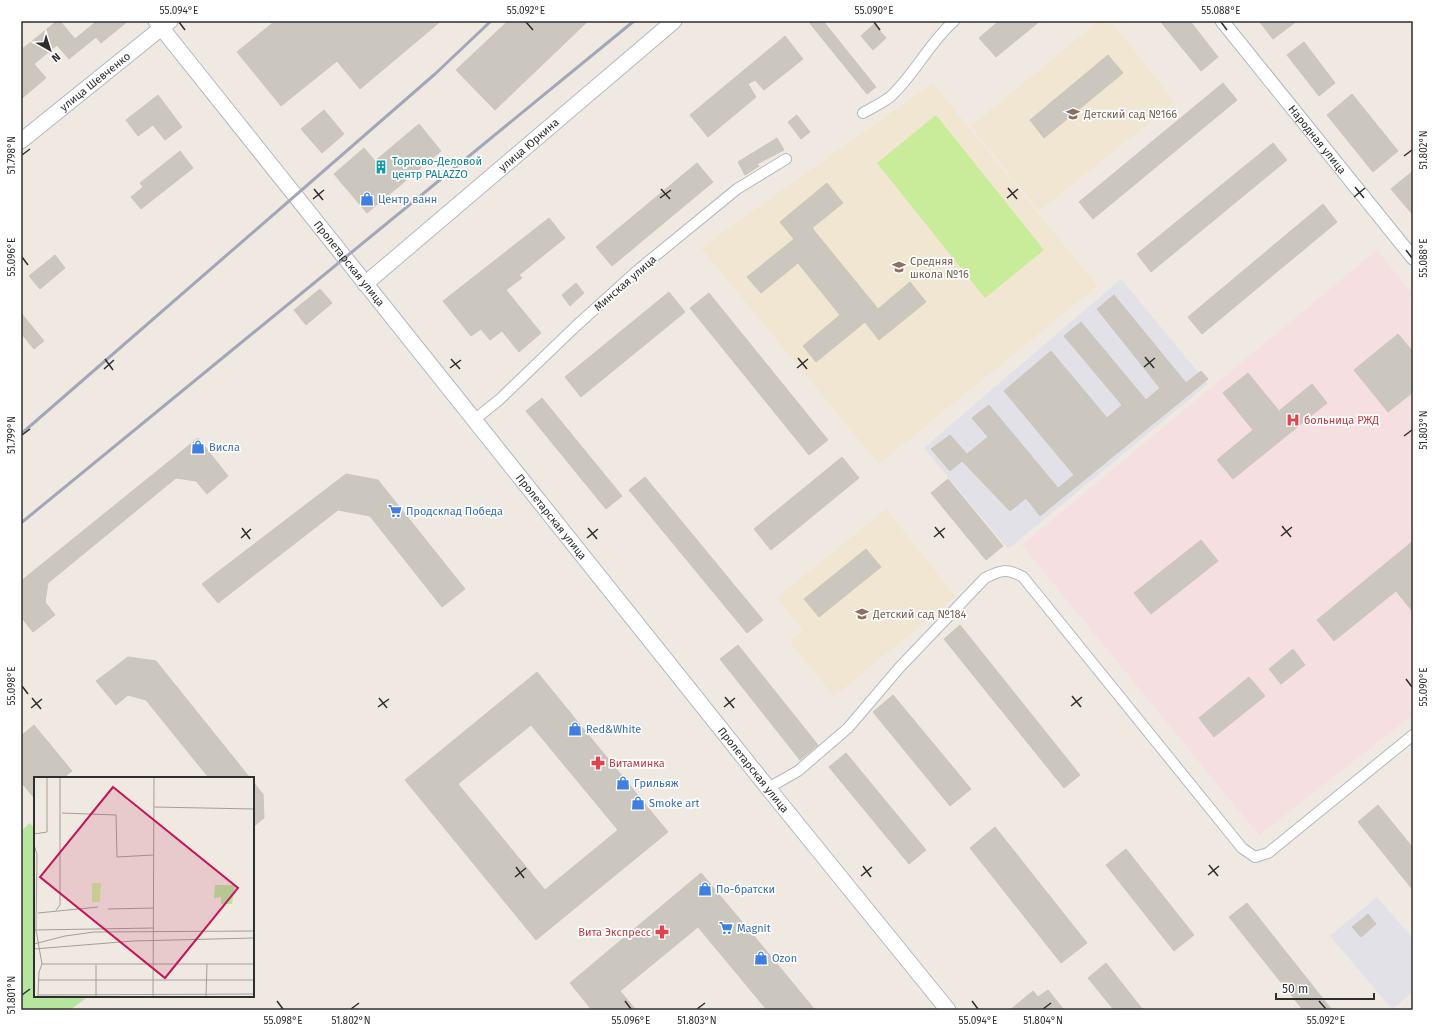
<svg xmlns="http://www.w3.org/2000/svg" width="1434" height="1031" viewBox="0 0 1434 1031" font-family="'Fira Sans',sans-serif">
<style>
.industrial{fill:#e3e1e8}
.education{fill:#f0e6d1}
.medical{fill:#f5dfe0}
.green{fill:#b6e59e}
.pitch{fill:#c9ec9a}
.building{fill:#cbc7bf;stroke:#cbc5ba;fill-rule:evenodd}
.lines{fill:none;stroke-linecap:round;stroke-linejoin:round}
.minor-casing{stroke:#b4b7c1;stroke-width:12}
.tertiary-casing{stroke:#b4b7c1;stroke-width:15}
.secondary-casing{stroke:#b4b7c1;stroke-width:17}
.minor{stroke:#fff;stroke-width:10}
.tertiary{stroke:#fff;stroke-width:13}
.secondary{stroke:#fff;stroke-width:15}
.rail{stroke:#a3a6b8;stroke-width:3}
.ticks{fill:none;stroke:#2e2e2e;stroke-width:1.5}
.labels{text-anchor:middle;stroke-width:3.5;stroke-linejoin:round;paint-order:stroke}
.street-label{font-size:11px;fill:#2e2e2e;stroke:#fff}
.education-label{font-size:11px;fill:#785e54;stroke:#fff;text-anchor:start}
.culture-label{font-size:11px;fill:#0d838f;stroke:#fff;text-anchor:start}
.shop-label{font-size:11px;fill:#366cbe;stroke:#fff;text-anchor:start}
.health-label{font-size:11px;fill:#be3a42;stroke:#fff;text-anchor:start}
.inset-road{fill:none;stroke:#a29e99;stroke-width:1}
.view{fill:#c2185b;fill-opacity:0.15;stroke:#c2185b;stroke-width:2}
.inset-edge{fill:none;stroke:#2e2e2e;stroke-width:2}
.neatline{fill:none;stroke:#2e2e2e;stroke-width:1.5}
.ticks-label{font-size:10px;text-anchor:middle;fill:#2e2e2e}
</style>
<rect width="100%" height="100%" fill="#efe9e1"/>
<path class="industrial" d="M1121 279 1208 384 1008 549 924 448Z
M1377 897 1413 939V992L1392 1009 1330 936Z"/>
<path class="education" d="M1099 21H1110L1175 102 1039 211 971 126Z
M933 83 1097 286 879 464 701 248Z
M886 509 956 597 834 696 790 642 803 630 777 598Z"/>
<path class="medical" d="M1377 250 1413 295V715L1259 835 1022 545Z"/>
<path class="green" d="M30 823 35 829V996H89L70 1010H21V831Z"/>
<path class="pitch" d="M936 115 1044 250 985 298 877 163Z"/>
<path class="building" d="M57 21H60L75 39 97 21H128L101 43 96 37 69 59 57 45 34 64 46 78 21 99V50Z
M275 21H441L360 89 337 61 281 106 237 52Z
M508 21H588L495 110 456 70Z
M808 21H823L876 87 867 94Z
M999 21H1040L996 57 979 38Z
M1160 21H1190L1218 57 1201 71Z
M1259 21H1297L1273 39Z
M874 24 886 38 873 50 861 36Z
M785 36 803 59 764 90 755 80 748 84 756 97 708 137 690 115Z
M1304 42 1335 83 1319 96 1287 55Z
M1108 55 1123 73 1044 138 1030 120Z
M1223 83 1237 100 1093 219 1079 202Z
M1352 94 1398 151 1373 172 1327 115Z
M158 95 182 127 165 140 153 125 138 136 126 120Z
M324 110 344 134 322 153 301 129Z
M797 115 810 132 801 139 788 122Z
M419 124 441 151 367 213 334 174 364 148 375 161Z
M777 138 784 150 757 164 759 166 745 175 738 162Z
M1273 143 1287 160 1151 272 1137 254Z
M180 151 193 168 141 209 131 197 143 187 140 183Z
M697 163 713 182 612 266 596 247Z
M1413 171V215L1391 189Z
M827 183 843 203 812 228 878 309 910 282 926 302 879 340 865 322 816 362 803 346 840 315 798 263 761 293 747 277 794 239 780 222Z
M1323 204 1337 222 1202 334 1188 317Z
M549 218 565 238 519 275 522 278 506 290 541 333 519 352 502 331 490 340 481 329 471 336 443 301Z
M55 255 65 268 40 289 29 276Z
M576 283 584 293 570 306 562 295Z
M320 289 332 303 306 325 294 310Z
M669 292 685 312 581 397 565 377Z
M709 293 828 440 809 455 690 308Z
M1114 295 1186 383 1201 371 1208 379 1040 516 1026 498 1010 511 962 461 950 471 931 449 950 435 967 454 988 437 972 418 989 405 1058 488 1074 475 1004 391 1051 351 1107 418 1122 405 1064 336 1081 322 1146 400 1160 388 1097 309Z
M21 313 44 341 34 349 21 333Z
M1398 334 1413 352V392L1388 412 1354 370Z
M1248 373 1279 411 1312 384 1327 403 1233 479 1217 460 1253 430 1223 393Z
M542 398 622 496 606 509 526 411Z
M198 438 228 476 207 494 196 481 176 478 48 583 45 602 55 615 33 632 21 617V581Z
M842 457 859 478 771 550 754 529Z
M346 474 378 480 465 589 442 607 370 516 338 510 218 603 202 584Z
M645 477 763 620 747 633 629 490Z
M948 479 1003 546 986 560 931 493Z
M1201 540 1218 561 1151 614 1134 593Z
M1413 541V612L1396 591 1334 641 1317 620Z
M866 549 881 567 819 617 804 599Z
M960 625 1080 775 1064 788 944 639Z
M738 645 818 745 800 760 720 659Z
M1293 649 1305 665 1281 684 1269 669Z
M128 657 156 661 250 778H209L146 700 128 695 116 705 96 681Z
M537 672 668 832 536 940 405 780ZM531 725 618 830 545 890 458 784Z
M1249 677 1265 696 1214 737 1199 718Z
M893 695 971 789 950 806 873 712Z
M34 725 72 771 63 778H35V799L21 782V736Z
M846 753 926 850 909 864 829 767Z
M253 782 263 794 264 818 253 827Z
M1378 805 1413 848V890L1358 822Z
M995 827 1087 943 1061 963 970 848Z
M1126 849 1194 935 1174 951 1106 865Z
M701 873 759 942 815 1010H767L698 927 620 991 636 1010H592L570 983Z
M1247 903 1332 1010H1303L1229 917Z
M1368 914 1376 924 1361 937 1352 927Z
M1106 963 1143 1010H1114L1088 978Z
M1048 990 1064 1010H1010L1033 991 1038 997Z"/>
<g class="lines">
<g class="minor-casing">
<path id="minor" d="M863 113C872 108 882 103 890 97 915 74 929 43 954 21
M474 420 499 400 576 326 638 270 737 189 786 159
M768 788 798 771 848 728 900 667 985 578C1001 570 1007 568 1023 577L1242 848 1255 857 1268 853 1413 735"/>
</g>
<g class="tertiary-casing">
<g id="tertiary">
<path id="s1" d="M1222 21 1413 258"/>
</g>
</g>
<g class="secondary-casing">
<g id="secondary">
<path id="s2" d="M156 21 768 788 948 1010"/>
<path id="s3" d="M21 141 170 21"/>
<path id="s4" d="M365 284 674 21"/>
</g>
</g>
<use href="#minor" class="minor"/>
<use href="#tertiary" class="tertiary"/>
<use href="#secondary" class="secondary"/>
<path class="rail" d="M21 434 435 74 491 21
M21 523 634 21"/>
</g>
<path class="ticks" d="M179 22 185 30M526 22 533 30M874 22 880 30M1221 22 1227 30M22 155 30 149M1404 156 1412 150M1355 187 1364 198M1008 188 1017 199M314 189 323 200M661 189 670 199M1354 197 1365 188M660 198 671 190M1007 198 1018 189M313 199 324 190M1406 250 1412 258M22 257 28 265M1145 357 1154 368M798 358 807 369M105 359 113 370M451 359 460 369M1144 367 1155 358M450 368 461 360M797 368 808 359M104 369 114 360M22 435 30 429M1404 436 1412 430M1282 526 1291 537M935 527 944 538M242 528 250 539M588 528 597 539M1281 536 1292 527M934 537 945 528M241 538 251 529M587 538 598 529M1406 679 1412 687M22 686 28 694M1072 696 1081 707M725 697 734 708M32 698 41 709M379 698 387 708M1071 706 1082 697M378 707 389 699M724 707 735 698M31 708 42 699M1209 865 1218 876M863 866 871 877M516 867 524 878M1208 875 1219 866M861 876 872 867M515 877 526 868M22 995 30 989M277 1001 283 1009M625 1001 631 1009M972 1001 978 1009M1319 1001 1326 1009M351 1009 359 1003M697 1009 705 1003M1043 1009 1051 1003"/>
<defs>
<g id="school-bare" transform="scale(1.08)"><path d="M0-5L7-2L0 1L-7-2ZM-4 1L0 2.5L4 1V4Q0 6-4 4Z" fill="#8d6e63" stroke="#fff" stroke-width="2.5" paint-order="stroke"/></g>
<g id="building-bare" transform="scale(1.08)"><path d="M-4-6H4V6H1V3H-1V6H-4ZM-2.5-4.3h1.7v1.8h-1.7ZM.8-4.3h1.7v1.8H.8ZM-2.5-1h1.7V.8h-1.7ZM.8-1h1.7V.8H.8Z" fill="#0f9aa8" stroke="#fff" stroke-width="2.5" paint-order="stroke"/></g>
<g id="shop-bare" transform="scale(1.08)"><path d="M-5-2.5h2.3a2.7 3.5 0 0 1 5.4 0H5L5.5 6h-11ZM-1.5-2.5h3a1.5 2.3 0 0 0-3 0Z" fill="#3f7fe0" stroke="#fff" stroke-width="2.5" paint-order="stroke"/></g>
<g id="hospital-bare" transform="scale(1.08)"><path d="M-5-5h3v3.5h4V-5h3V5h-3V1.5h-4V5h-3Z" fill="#e0444e" stroke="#fff" stroke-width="2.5" paint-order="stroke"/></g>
<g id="supermarket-bare" transform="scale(1.08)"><path d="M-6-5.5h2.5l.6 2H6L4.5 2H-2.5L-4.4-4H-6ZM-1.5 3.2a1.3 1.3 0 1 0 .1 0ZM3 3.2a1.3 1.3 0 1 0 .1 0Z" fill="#3f7fe0" stroke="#fff" stroke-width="2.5" paint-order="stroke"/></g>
<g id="pharmacy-bare" transform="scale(1.08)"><path d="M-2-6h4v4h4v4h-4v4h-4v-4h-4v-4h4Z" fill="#e0444e" stroke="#fff" stroke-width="2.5" paint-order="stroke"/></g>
</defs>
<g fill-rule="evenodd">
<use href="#school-bare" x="1073" y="114"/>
<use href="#building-bare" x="381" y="167"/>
<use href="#shop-bare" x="367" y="199"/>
<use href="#school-bare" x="899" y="267"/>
<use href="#hospital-bare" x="1293" y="420"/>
<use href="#shop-bare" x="198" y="447"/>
<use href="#supermarket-bare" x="395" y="511"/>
<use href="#school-bare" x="862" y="614"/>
<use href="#shop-bare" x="575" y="729"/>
<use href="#pharmacy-bare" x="598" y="763"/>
<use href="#shop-bare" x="623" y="783"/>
<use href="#shop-bare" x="638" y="803"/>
<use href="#shop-bare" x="705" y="889"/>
<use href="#supermarket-bare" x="726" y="928"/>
<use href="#pharmacy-bare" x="662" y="932"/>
<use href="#shop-bare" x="761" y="958"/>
</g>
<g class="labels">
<g class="street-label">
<text dy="4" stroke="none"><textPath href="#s3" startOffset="95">улица Шевченко</textPath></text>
<text dy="4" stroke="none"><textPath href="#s1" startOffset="152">Народная улица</textPath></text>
<text dy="4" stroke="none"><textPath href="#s4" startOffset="215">улица Юркина</textPath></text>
<text dy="4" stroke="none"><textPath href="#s2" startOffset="310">Пролетарская улица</textPath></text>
<text transform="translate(625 283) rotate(-41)" y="4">Минская улица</text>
<text dy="4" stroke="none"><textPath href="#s2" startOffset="634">Пролетарская улица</textPath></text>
<text dy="4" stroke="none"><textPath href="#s2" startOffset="958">Пролетарская улица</textPath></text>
</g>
<g class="education-label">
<text x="1084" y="118">Детский сад №166</text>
<text x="910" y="265">Средняя<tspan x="910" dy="13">школа №16</tspan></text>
<text x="873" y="618">Детский сад №184</text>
</g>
<g class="culture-label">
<text x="392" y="165">Торгово-Деловой<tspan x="392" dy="13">центр PALAZZO</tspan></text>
</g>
<g class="shop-label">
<text x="378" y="203">Центр ванн</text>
<text x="209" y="451">Висла</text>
<text x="406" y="515">Продсклад Победа</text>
<text x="586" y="733">Red&amp;White</text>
<text x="634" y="787">Грильяж</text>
<text x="649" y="807">Smoke art</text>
<text x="716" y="893">По-братски</text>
<text x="737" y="932">Magnit</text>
<text x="772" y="962">Ozon</text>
</g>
<g class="health-label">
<text x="1304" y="424">больница РЖД</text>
<text x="609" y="767">Витаминка</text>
<text x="651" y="936" text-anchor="end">Вита Экспресс</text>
</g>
</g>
<g transform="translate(34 777)">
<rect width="220" height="220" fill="#efe9e1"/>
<path d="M181 108H201L198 127H187V120L180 121Z" fill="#b6e59e"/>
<path d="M58 106H67L66 125H58Z" fill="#c9ec9a"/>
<path class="inset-road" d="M120 30 220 32M28 36 82 38 83 80 119 78M0 57 13 55V0M0 68 3 77 2 153M0 79V125M74 132 120 131M22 133 26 128V0M4 136 64 130M0 153 120 151M2 153 8 187H220M0 167 31 159 60 155 220 154M0 172 99 164 220 161M4 203H220M4 218 220 217M4 220 5 195 8 187M62 220V188M119 220 120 0M172 220 173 187"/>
<path class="view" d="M79 10 204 111 131 201 6 100Z"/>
<rect width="220" height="220" class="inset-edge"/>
</g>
<rect width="1434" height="1031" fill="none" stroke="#ffffff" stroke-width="44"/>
<g transform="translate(50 50) rotate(141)" stroke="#ffffff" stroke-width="3" paint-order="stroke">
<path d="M0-3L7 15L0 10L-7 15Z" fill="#2e2e2e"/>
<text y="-6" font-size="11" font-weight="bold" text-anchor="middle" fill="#2e2e2e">N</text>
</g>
<path d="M1276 993v6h98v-6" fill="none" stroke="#2e2e2e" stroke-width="2"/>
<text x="1282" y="993" font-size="12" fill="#2e2e2e" stroke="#ffffff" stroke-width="3" paint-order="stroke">50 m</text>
<rect x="22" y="22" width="1390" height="987" class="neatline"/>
<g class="ticks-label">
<text x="179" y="14">55.094°E</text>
<text x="526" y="14">55.092°E</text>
<text x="874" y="14">55.090°E</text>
<text x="1221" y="14">55.088°E</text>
<text transform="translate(1423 150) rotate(-90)" y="4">51.802°N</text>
<text transform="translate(11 155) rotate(-90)" y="4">51.798°N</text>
<text transform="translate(11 257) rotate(-90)" y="4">55.096°E</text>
<text transform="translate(1423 258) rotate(-90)" y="4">55.088°E</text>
<text transform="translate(1423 430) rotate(-90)" y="4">51.803°N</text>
<text transform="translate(11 435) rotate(-90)" y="4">51.799°N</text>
<text transform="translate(11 686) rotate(-90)" y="4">55.098°E</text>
<text transform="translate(1423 687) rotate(-90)" y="4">55.090°E</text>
<text transform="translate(11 995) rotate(-90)" y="4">51.801°N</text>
<text x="283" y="1024">55.098°E</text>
<text x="351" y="1024">51.802°N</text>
<text x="631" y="1024">55.096°E</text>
<text x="697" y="1024">51.803°N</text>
<text x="978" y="1024">55.094°E</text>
<text x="1043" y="1024">51.804°N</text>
<text x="1326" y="1024">55.092°E</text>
</g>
</svg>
